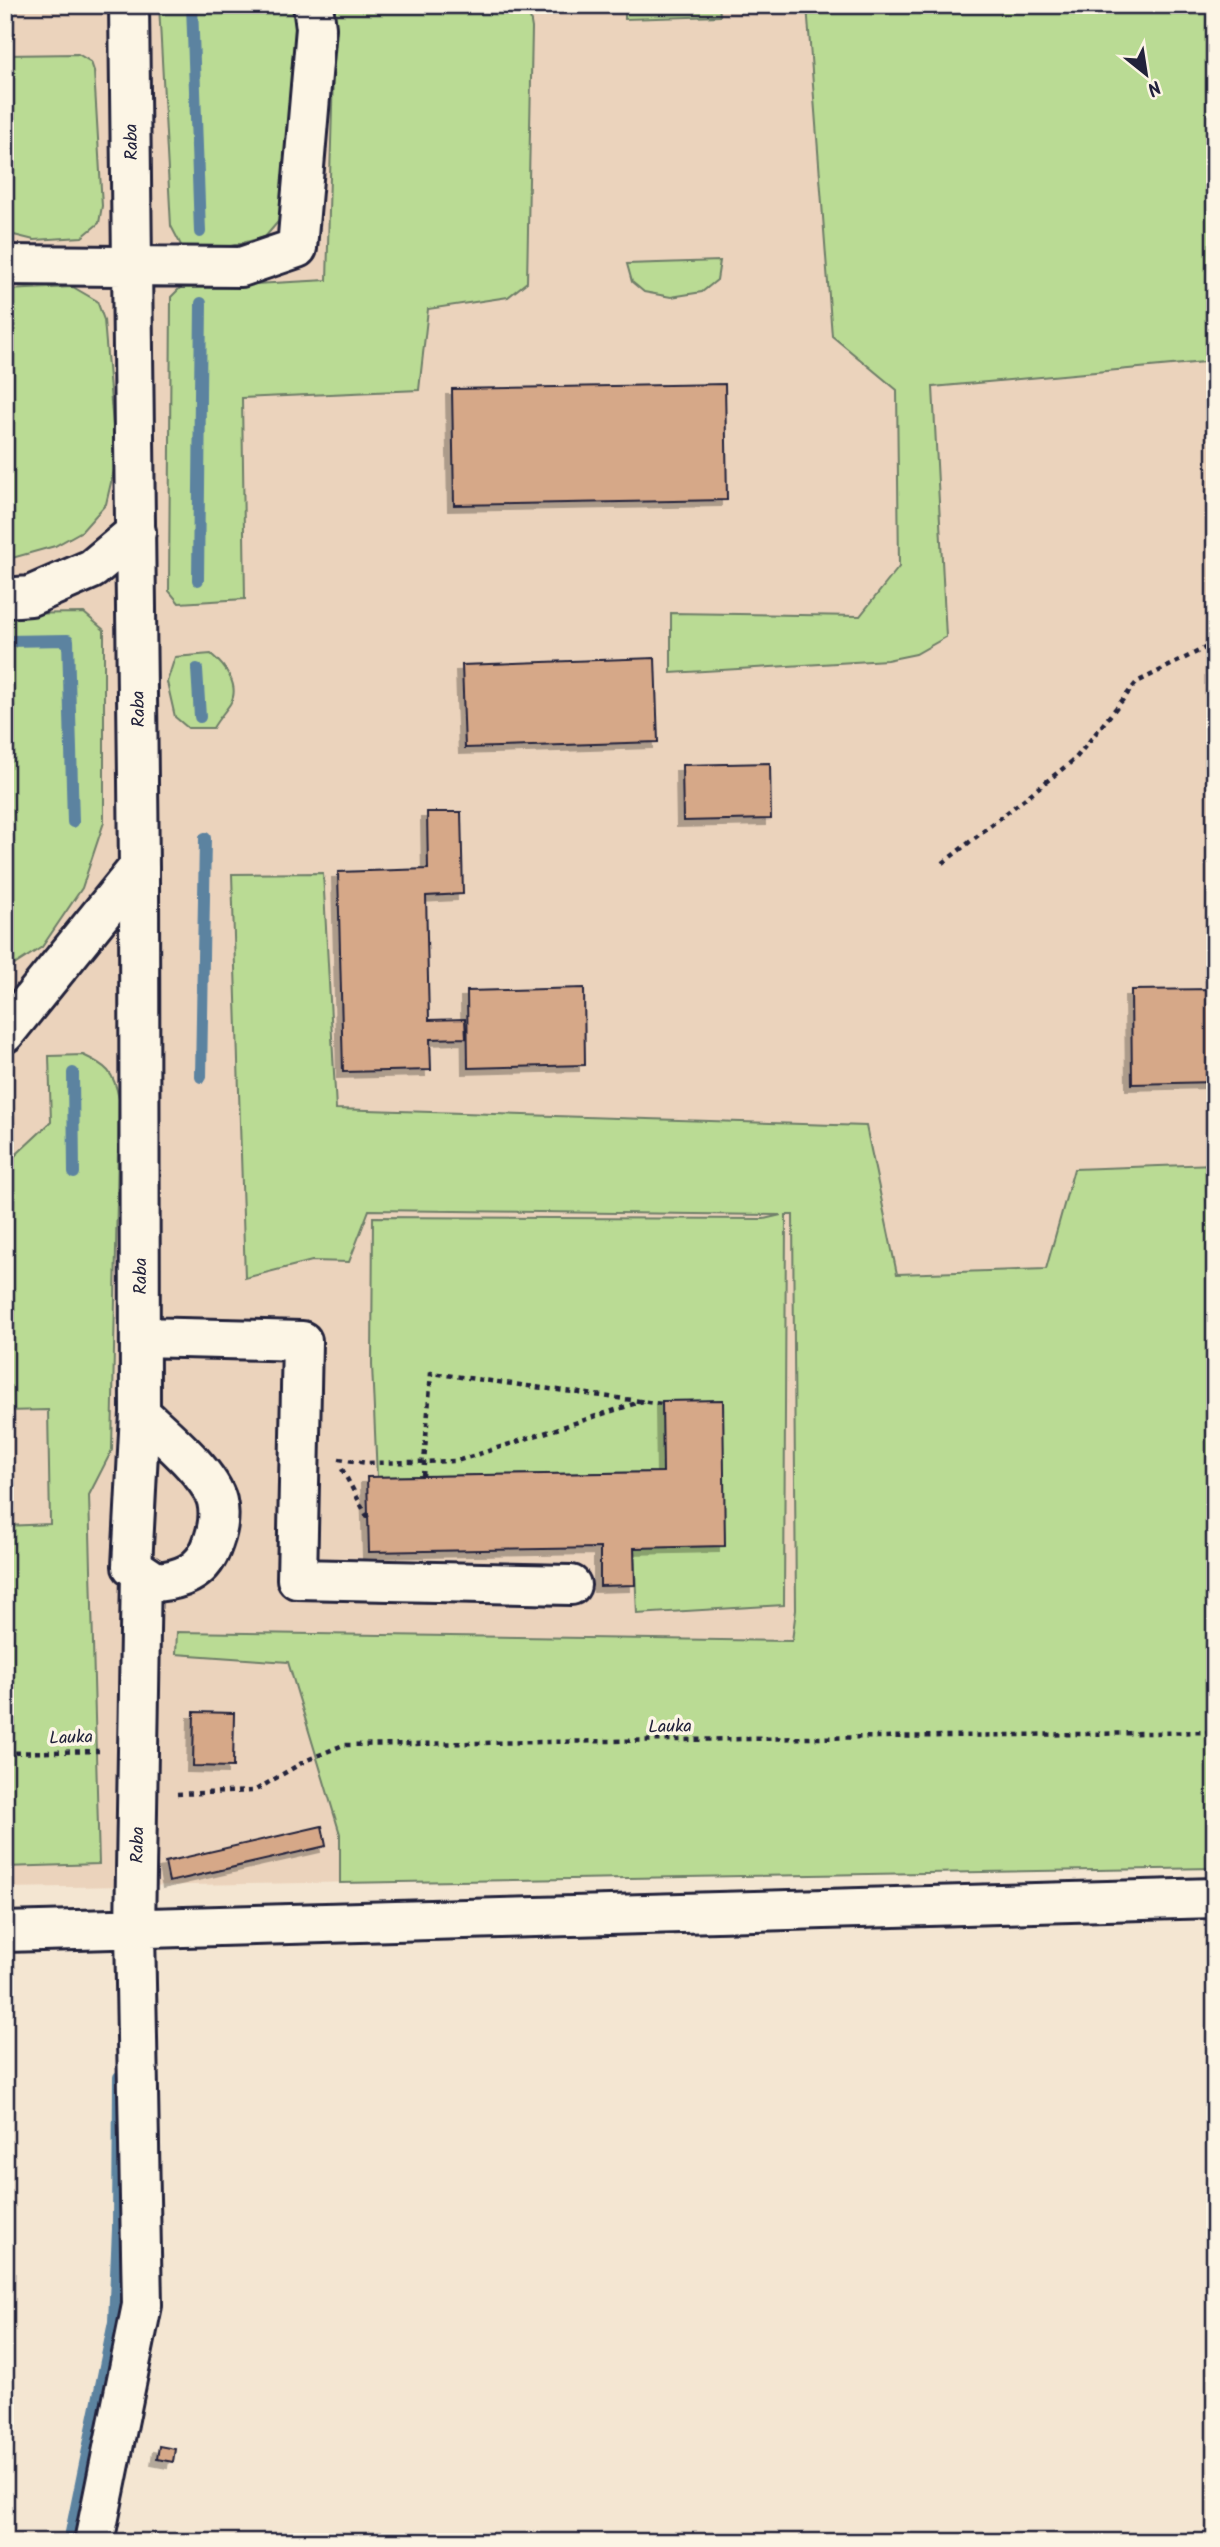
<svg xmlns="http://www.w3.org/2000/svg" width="1220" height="2547" viewBox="0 0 1220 2547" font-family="Kalam,sans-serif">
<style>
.built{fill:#ebd3bc}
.green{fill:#badb94;stroke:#6e7e68;stroke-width:2}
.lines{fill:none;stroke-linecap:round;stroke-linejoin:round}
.stream{stroke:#5c83a0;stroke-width:12}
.building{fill:#d6a888;stroke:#22223b;stroke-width:2;filter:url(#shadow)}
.minor-casing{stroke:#22223b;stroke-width:44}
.path{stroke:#22223b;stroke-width:4.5;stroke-dasharray:5 5;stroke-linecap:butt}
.minor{stroke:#fcf5e5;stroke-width:38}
.labels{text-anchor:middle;stroke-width:7;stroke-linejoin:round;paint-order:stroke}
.street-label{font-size:18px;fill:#22223b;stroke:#fcf5e5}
</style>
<defs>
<filter id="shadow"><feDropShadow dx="-6" dy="6" stdDeviation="0" flood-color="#0004"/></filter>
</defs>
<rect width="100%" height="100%" fill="#f4e6d2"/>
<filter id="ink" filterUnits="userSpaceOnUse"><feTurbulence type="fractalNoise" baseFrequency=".0143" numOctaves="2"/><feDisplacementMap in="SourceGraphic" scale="14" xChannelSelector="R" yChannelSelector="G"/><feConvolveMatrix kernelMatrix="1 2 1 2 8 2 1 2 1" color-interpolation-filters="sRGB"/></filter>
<g filter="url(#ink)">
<path class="built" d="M5 5H1215V1868L5 1888Z"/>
<path class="green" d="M159 5H297L299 22 283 216 265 237 231 246 184 251 171 226Z
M335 5H528L532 28 527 282 508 297 428 309 419 390 242 398 245 599 179 603 169 591 171 297 180 288 327 280Z
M625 5H719L720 16 625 19Z
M807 5H1215V361L933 387 946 637 916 654 887 660 671 673V613L860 616 899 567 897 390 832 336Z
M78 54 91 62 94 71 102 206 99 223 82 237 34 240 14 235 5 227V55Z
M720 261 717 280 702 292 671 297 644 292 632 282 627 264Z
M73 287 97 301 104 320 116 461 106 504 82 531 55 546 5 560V290Z
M84 613 104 630V822L82 888 42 947 5 971V614Z
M211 654C225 666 241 686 230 704 224 713 218 719 213 728H188L175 717 167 682 175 657Z
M323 873 336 1109 866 1126 897 1274 1046 1269 1074 1169 1215 1164V1868L340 1883V1834L288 1662 176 1654 177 1632 792 1641 796 1610 793 1215H786L784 1605 637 1614 634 1548 663 1472 377 1477 372 1365 373 1217 764 1219 781 1215 369 1210 349 1262 312 1261 245 1278 232 874Z
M83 1055C107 1066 114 1072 119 1099L112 1450 89 1495 99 1864 5 1867V1627L17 1626H5V1526L50 1524 48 1410 5 1411V1165L51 1122 49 1056Z"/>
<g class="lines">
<path class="stream" d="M192 5 200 232
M198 580 201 303
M5 641 68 640 73 822
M197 669 200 717
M73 1073 74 1173
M201 1077 205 838
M69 2542 114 2322 118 2229 119 2077"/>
</g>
<path class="building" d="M725 384 727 500 454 505 452 389Z
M655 658 658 742 465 748 462 665Z
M770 763 771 819 683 821 682 765Z
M427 812H461L463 894 426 896 429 1020 465 1019 466 1038 430 1039 431 1070 343 1072 338 872 428 869Z
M584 988 585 1065 468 1068 467 991Z
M1215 989V1082L1132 1084 1131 990Z
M723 1400 725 1546 634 1548 635 1585 600 1586V1548L369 1552 367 1477 663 1472 662 1401Z
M194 1712 234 1713 233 1767 193 1766Z
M322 1826 326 1846 169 1882 165 1862Z
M159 2446 175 2449 173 2462 157 2459Z"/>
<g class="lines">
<g class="minor-casing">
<path id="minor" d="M129 5 139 867 140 1413 132 1566 156 1582C180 1580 201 1573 211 1548 217 1533 221 1518 217 1501 210 1473 161 1433 140 1413
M5 265 241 267 297 248 316 28 313 5
M5 598 30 596 92 569 136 532
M5 1033 139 867
M140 1337 302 1341 297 1579 571 1585
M5 1932 1215 1898
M94 2542 142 2305 135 1930 141 1572"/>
</g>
<path class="path" d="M943 863 1075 759 1137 682 1215 643
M339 1459 368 1463 457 1461 643 1401
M342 1469 368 1518
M423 1476 431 1373 662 1404
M5 1753 99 1751
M177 1794 254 1791 305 1761 343 1745 1215 1732"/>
<use href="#minor" class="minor"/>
</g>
</g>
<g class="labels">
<g class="street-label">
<text transform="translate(131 142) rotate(-91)" y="6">Raba</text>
<text transform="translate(138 709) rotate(-91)" y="6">Raba</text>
<text transform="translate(140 1276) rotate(-90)" y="6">Raba</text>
<text transform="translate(670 1726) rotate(-1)" y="6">Lauka</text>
<text transform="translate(71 1737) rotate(-2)" y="6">Lauka</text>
<text transform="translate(137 1845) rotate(-89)" y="6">Raba</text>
</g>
</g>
<rect width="1220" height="2547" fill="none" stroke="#fcf5e5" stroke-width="28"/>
<rect x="14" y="14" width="1192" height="2519" fill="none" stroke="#22223b" stroke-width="2.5" filter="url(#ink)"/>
<g transform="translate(1146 74) rotate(150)" stroke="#fcf5e5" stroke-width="5" paint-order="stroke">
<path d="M0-5L12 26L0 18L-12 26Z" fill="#22223b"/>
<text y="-10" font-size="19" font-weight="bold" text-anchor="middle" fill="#22223b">N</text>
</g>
</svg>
